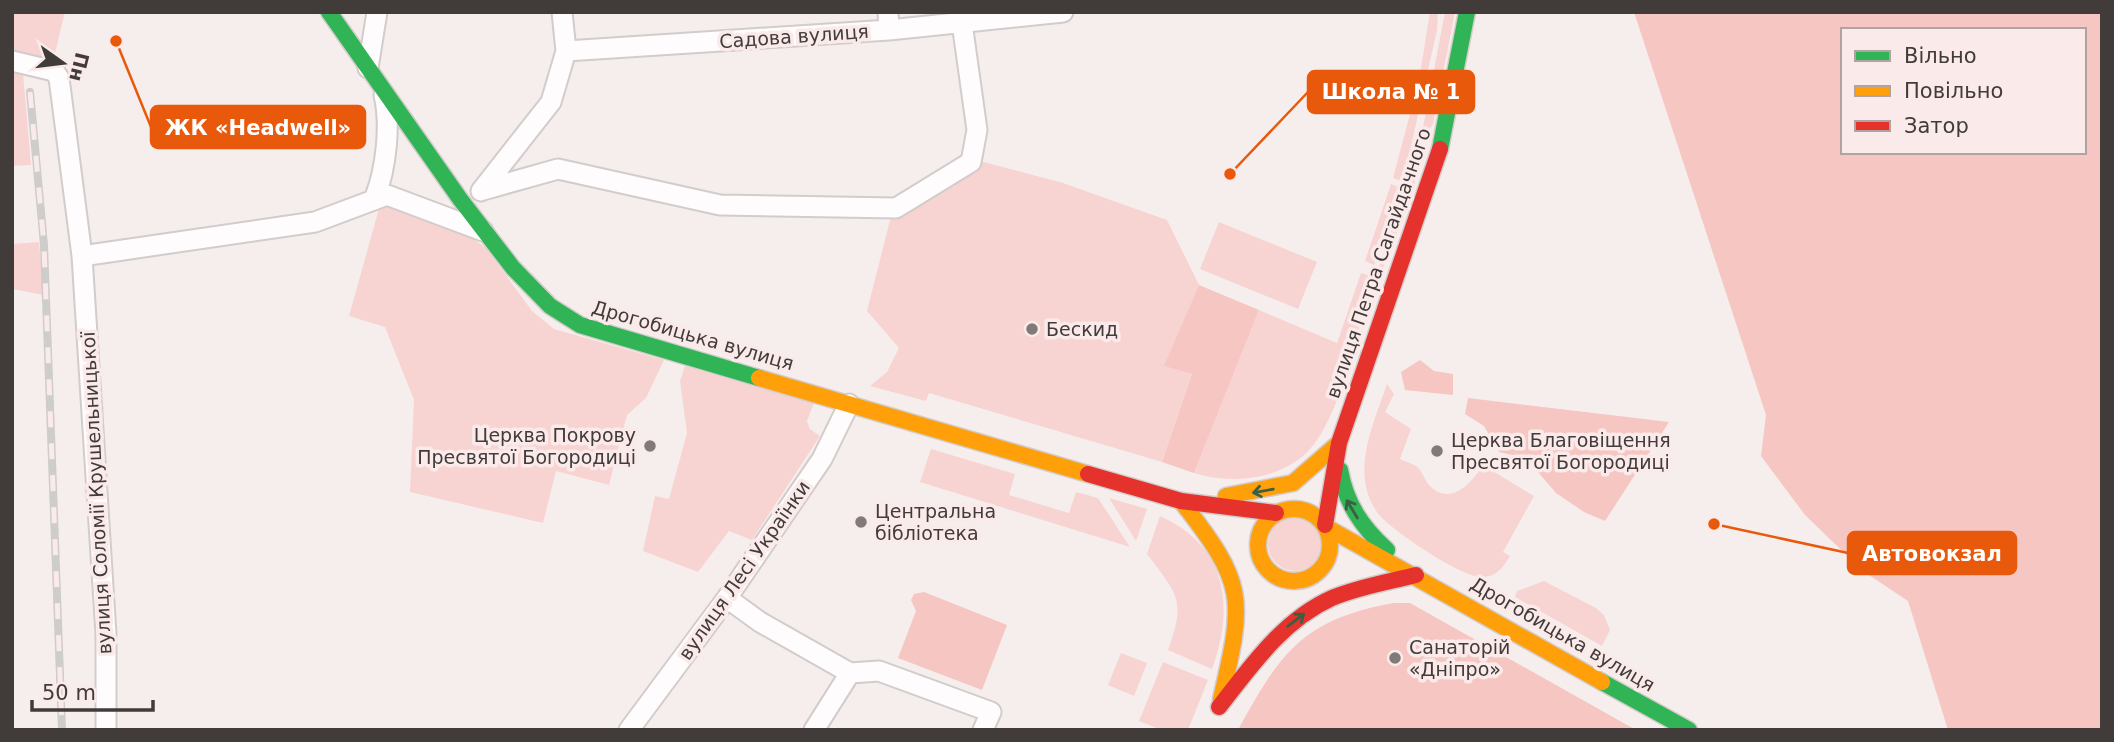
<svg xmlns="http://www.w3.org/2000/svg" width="2114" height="742" viewBox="0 0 2114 742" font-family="'DejaVu Sans',sans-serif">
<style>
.green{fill:#f7d4d1}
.forest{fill:#f5c6c2;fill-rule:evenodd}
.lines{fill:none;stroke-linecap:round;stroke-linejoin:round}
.street-casing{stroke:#d2cccb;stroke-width:23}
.fast-casing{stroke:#d2cccb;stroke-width:19}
.slow-casing{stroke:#d2cccb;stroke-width:19}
.jam-casing{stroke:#d2cccb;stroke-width:19}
.street{stroke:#fefcfc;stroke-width:19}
.fast{stroke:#30b455;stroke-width:16}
.slow{stroke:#ff9f0a;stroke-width:16}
.jam{stroke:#e5322d;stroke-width:16}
.rail-casing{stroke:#cfcccc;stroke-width:8}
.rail{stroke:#faeae9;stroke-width:5;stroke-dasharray:16;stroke-linecap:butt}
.oneway{stroke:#3c5f42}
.poi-dot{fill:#807a79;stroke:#faeae9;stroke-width:2.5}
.labels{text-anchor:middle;stroke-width:7;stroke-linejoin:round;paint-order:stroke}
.street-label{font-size:19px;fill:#413b3a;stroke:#faeae9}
.poi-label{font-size:19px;fill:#413b3a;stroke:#faeae9;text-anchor:start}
.leader{fill:none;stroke:#e8590c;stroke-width:2.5}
.callout-dot{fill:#e8590c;stroke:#faeae9;stroke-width:2.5}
.callout{fill:#e8590c;stroke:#e8590c;stroke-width:2.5}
.callout-label{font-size:21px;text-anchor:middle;font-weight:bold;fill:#fff}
</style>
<rect width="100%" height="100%" fill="#f6eeed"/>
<path class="green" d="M12 12H65L53 61 12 52Z
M1430 12H1438L1437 30 1403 182 1393 178 1419 80Z
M1445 12H1455L1433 124 1426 134 1422 133Z
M12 71 23 73 31 165 12 166Z
M980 161 1063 183 1167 220 1199 285 1165 366 1192 374 1162 462 929 393 926 401 870 386 887 372 899 348 867 311 890 220Z
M1411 173 1415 174V186L1383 268 1379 267Z
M1391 184 1401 188 1374 265 1365 261Z
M384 204 469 236 486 248 532 311 554 329 664 360 646 398 627 415 609 485 556 471 543 523 410 492 414 400 385 327 349 316 380 205Z
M1219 222 1317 262 1298 309 1200 269Z
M39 242 44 295 12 289V244Z
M1361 273 1370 276C1362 322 1341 415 1310 449 1282 480 1231 485 1194 473L1259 310 1337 343Z
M685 366 814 403 807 421 810 429 820 436 752 540 729 531 698 572 643 551 655 496 669 499 687 433 680 381Z
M1387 384 1394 394 1385 412 1411 429 1400 459C1404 461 1411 463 1416 466 1422 470 1424 479 1429 485 1450 507 1471 484 1483 465L1534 496 1503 552 1510 556C1503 568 1496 577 1482 577 1462 578 1395 532 1381 517 1376 512 1370 501 1368 494 1356 459 1376 417 1387 384Z
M931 449 1015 474 1009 495 1069 513 1076 492 1098 498 1130 547 920 482Z
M1109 498 1147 509 1136 541Z
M1160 516C1227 546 1235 606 1212 669L1168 650C1186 600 1178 595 1147 554Z
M1268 544a27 27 0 1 1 54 0a27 27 0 1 1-54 0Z
M1544 581 1596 608 1604 615 1610 630 1602 646 1515 597 1517 591Z
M1121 653 1147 663 1134 696 1108 685Z
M1163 662 1208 680 1188 730H1161L1139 721Z"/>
<path class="forest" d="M1634 12H2102V730H1948L1908 601 1863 571 1805 515 1761 456 1766 415ZM1843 30H2084V152H1843Z
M1199 285 1259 310 1194 473 1162 462 1192 374 1164 366Z
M1420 360 1434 371 1453 374V395L1405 390 1401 372Z
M1468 398 1669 422 1605 521 1584 512 1556 493 1526 458 1499 452 1484 426 1465 414Z
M924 592 1007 625 982 690 898 658 916 611 911 600 914 594Z
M1394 603H1410L1636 730H1238C1280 653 1303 619 1394 603Z"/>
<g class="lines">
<g class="street-casing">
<path id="street" d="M888 12 889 30
M566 51 889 30 1063 12
M12 61 54 71 59 78 82 256 106 634V730
M368 68 377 12
M483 190 558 169 720 205 896 208 971 162 977 130 962 23
M481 191 551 102 566 51 562 12
M375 197C386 169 391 125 384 95
M82 256 315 222 387 195 483 231
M727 598 760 622 850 673 879 671 991 712 983 730
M629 730 727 598 822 459 849 404
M814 730 850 673"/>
</g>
<g class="fast-casing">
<path id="fast" d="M329 12 460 199 513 268 550 306 580 325 759 378
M1440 149 1467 12
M1340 470C1346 504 1362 527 1387 550
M1602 682 1689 730"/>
</g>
<g class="slow-casing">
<path id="slow" d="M759 378 1088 474
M1226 496 1293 483 1339 443
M1181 501C1246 584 1245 597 1221 699
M1258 545a36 36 0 1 1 72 0a36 36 0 1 1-72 0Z
M1326 527 1602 682"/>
</g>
<g class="jam-casing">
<path id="jam" d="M1088 474 1181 501 1276 513
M1325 525 1339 443 1440 149
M1219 707C1251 666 1283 620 1332 598 1358 587 1388 582 1416 575"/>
</g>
<use href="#street" class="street"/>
<use href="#fast" class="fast"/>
<use href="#slow" class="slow"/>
<use href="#jam" class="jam"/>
<g class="rail-casing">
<path id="rail" d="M30 92 44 245 62 730"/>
</g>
<use href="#rail" class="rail"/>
</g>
<defs><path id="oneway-shaft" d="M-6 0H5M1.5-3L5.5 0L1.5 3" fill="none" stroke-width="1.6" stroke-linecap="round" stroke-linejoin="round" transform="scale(1.75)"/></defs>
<g class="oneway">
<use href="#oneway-shaft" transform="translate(1263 491) rotate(170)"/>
<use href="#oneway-shaft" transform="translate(1352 509) rotate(-121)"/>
<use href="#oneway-shaft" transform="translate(1296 620) rotate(-38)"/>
</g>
<g class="poi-dot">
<circle cx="1032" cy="329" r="7"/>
<circle cx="650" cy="446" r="7"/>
<circle cx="1437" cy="451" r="7"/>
<circle cx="861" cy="522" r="7"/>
<circle cx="1395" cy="658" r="7"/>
</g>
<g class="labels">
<g class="street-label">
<text transform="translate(794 36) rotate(-4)" y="7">Садова вулиця</text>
<text transform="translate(1378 263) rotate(-71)" y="7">вулиця Петра Сагайдачного</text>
<text transform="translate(693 335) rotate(16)" y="7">Дрогобицька вулиця</text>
<text transform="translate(96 493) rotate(-93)" y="7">вулиця Соломії Крушельницької</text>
<text transform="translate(744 570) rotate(-55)" y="7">вулиця Лесі Українки</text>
<text transform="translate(1563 634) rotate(30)" y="7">Дрогобицька вулиця</text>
</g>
<g class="poi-label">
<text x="1046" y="336">Бескид</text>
<text x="636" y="442" text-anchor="end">Церква Покрову<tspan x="636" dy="22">Пресвятої Богородиці</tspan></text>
<text x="1451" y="447">Церква Благовіщення<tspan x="1451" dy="22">Пресвятої Богородиці</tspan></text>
<text x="875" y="518">Центральна<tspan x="875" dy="22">бібліотека</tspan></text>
<text x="1409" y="654">Санаторій<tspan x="1409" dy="22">«Дніпро»</tspan></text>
</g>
</g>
<path class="leader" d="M1230 174L1308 92M116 41L151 127M1714 524L1848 553"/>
<g class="callout-dot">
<circle cx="1230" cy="174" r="7"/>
<circle cx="116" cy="41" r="7"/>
<circle cx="1714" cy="524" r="7"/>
</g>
<g class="callout">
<rect x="1308" y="71" width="166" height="42" rx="7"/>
<rect x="151" y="106" width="214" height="42" rx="7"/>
<rect x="1848" y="532" width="168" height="42" rx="7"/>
</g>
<g class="callout-label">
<text x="1391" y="99">Школа № 1</text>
<text x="258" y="135">ЖК «Headwell»</text>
<text x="1932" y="561">Автовокзал</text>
</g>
<rect width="2114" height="742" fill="none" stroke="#413b3a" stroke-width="28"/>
<rect x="1841" y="28" width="245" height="126" fill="#faeae9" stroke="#b0a4a3" stroke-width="2"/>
<rect x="1855" y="51" width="35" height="10" fill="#30b455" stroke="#b0a4a3" stroke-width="2"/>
<text x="1904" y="63" font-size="21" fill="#413b3a">Вільно</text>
<rect x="1855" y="86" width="35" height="10" fill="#ff9f0a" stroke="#b0a4a3" stroke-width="2"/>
<text x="1904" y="98" font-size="21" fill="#413b3a">Повільно</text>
<rect x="1855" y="121" width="35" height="10" fill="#e5322d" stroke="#b0a4a3" stroke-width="2"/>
<text x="1904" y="133" font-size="21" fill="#413b3a">Затор</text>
<g transform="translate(63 63) rotate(104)" stroke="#faeae9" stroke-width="5" paint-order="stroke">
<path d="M0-5L12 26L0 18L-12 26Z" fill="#413b3a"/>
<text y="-10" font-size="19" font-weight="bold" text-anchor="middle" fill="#413b3a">Пн</text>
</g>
<path d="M32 700v10h121v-10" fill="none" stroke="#413b3a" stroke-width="3.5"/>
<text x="42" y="700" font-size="21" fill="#413b3a" stroke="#faeae9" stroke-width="5" paint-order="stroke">50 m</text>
</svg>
